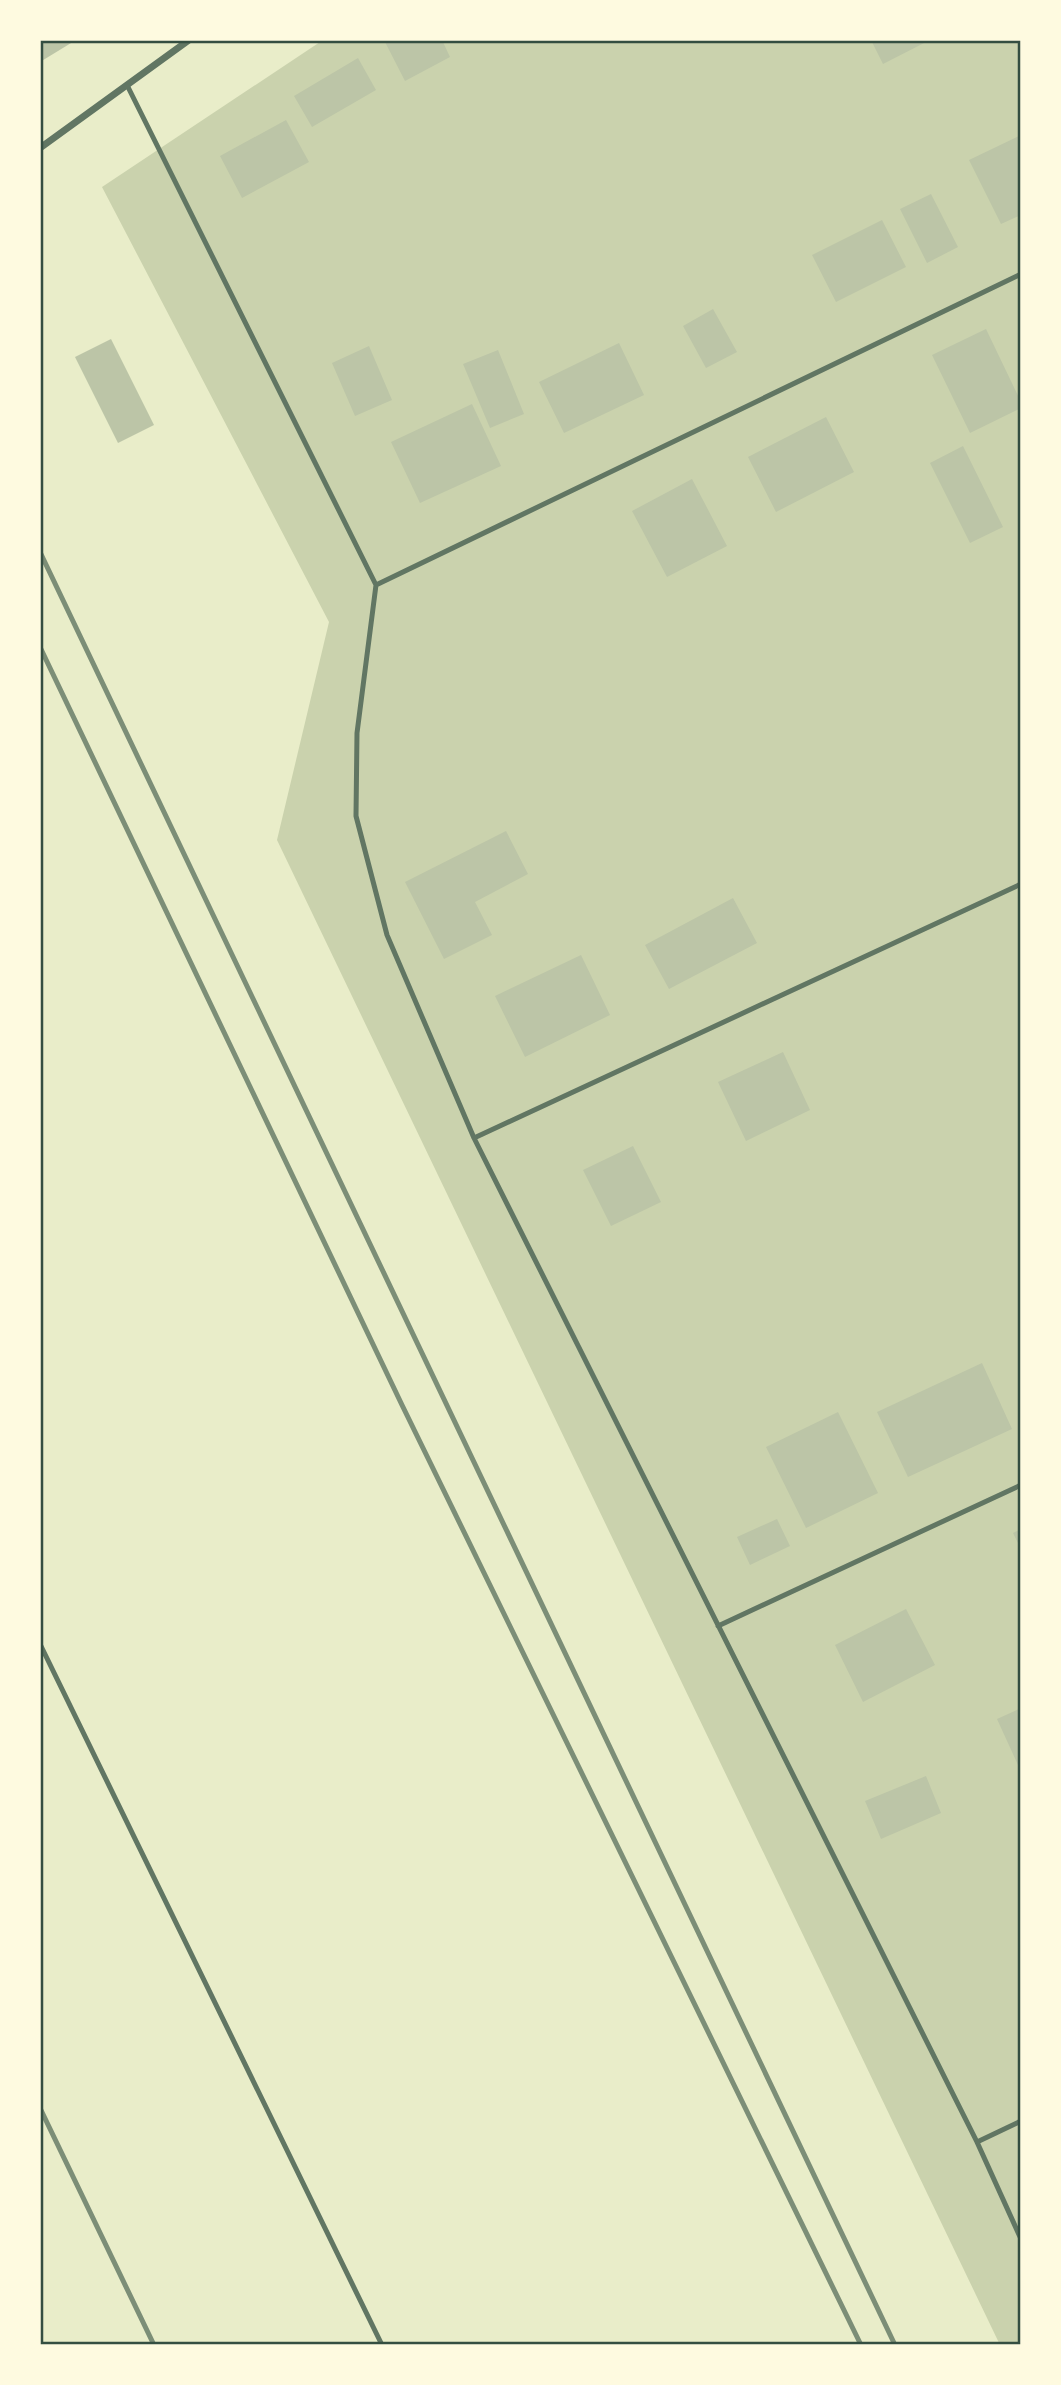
<svg xmlns="http://www.w3.org/2000/svg" width="1061" height="2385" viewBox="0 0 1061 2385" font-family="'PT Serif',serif">
<style>
.green{fill:#cad2ad}
.building{fill:#bcc5a7}
.lines{fill:none;stroke-linecap:round;stroke-linejoin:round}
.service{stroke:#617663;stroke-width:5}
.minor{stroke:#617663;stroke-width:7}
.rail{stroke:#7c8e77;stroke-width:5}
.neatline{fill:none;stroke:#344e41;stroke-width:2.5}
</style>
<rect width="100%" height="100%" fill="#e9edc9"/>
<path class="green" d="M323 40H1021V2345H1000L277 840 329 622 102 187Z"/>
<path class="building" d="M40 40H76L40 62Z
M389 40H442L450 57 405 81 385 42Z
M871 40H930L883 64Z
M358 58 376 90 312 127 294 96Z
M286 120 309 162 242 198 220 156Z
M1021 135V215L1001 224 969 160Z
M931 194 958 247 927 263 900 209Z
M882 220 906 267 836 302 812 255Z
M713 309 737 352 706 368 683 326Z
M986 329 1021 402V408L970 433 932 355Z
M111 339 154 425 118 443 75 357Z
M619 343 644 395 564 433 539 382Z
M369 346 392 400 355 416 332 363Z
M498 350 524 414 490 428 463 364Z
M472 404 501 466 420 503 391 442Z
M826 417 854 472 776 512 748 457Z
M963 446 1003 527 970 543 930 463Z
M692 479 727 546 667 577 632 511Z
M506 831 528 874 475 902 492 935 444 959 405 882Z
M733 898 757 943 669 989 645 945Z
M581 955 610 1015 525 1057 495 996Z
M783 1052 810 1110 746 1141 718 1082Z
M633 1146 661 1202 611 1226 583 1170Z
M982 1363 1012 1429 908 1477 877 1412Z
M838 1412 878 1493 806 1528 766 1447Z
M777 1519 790 1546 750 1565 737 1537Z
M1021 1529V1549L1013 1533Z
M906 1609 935 1665 863 1702 835 1645Z
M1021 1708V1764L1018 1765 997 1719Z
M926 1776 941 1813 881 1839 865 1801Z"/>
<g class="lines">
<path class="service" d="M127 85 376 585 357 733 356 816 387 935 474 1138 977 2142 1021 2121
M376 585 1021 274
M474 1138 1021 884
M718 1626 1021 1485
M40 1644 382 2345
M977 2142 1021 2239"/>
<path class="minor" d="M40 148 189 40"/>
<path class="rail" d="M40 552 895 2345
M40 647 402 1405 861 2345
M40 2108 154 2345"/>
</g>
<rect width="1061" height="2385" fill="none" stroke="#fefae0" stroke-width="84"/>
<rect x="42" y="42" width="977" height="2301" class="neatline"/>
</svg>
